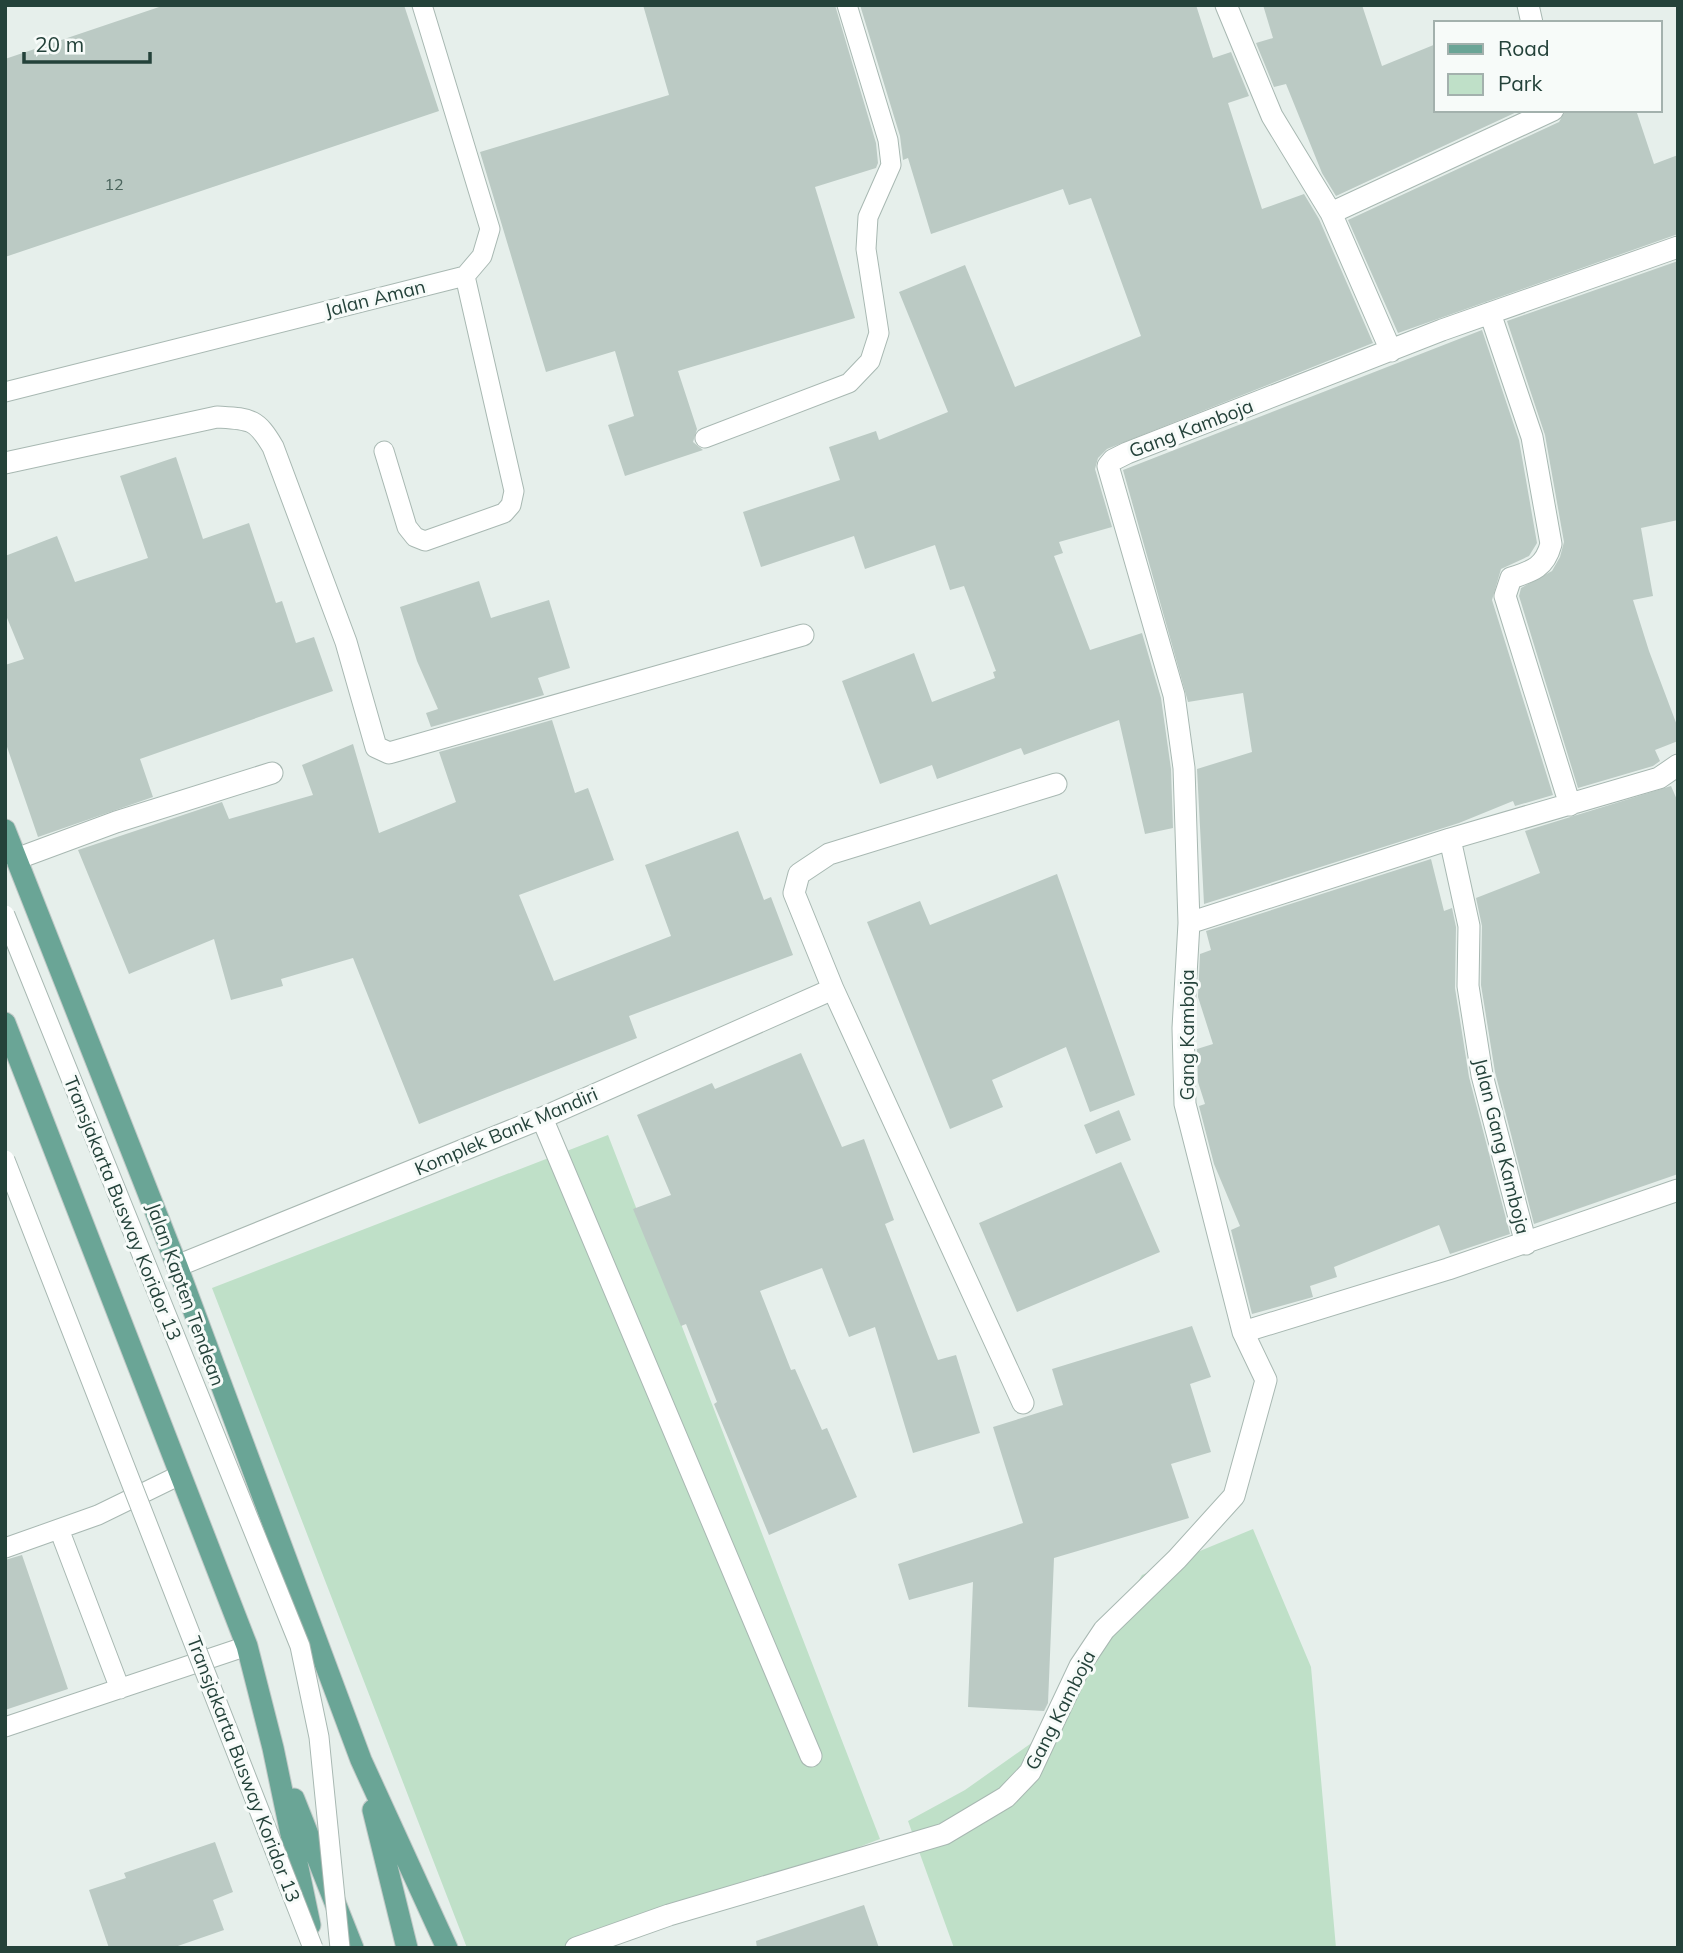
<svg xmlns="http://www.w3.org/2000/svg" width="1683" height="1953" viewBox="0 0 1683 1953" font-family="Mulish,sans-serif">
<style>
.green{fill:#bfe0c8}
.building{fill:#bbcac4}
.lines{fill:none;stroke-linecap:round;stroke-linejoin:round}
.service-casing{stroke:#a8b8b2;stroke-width:21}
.minor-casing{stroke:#a8b8b2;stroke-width:23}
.primary-casing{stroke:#c2cac8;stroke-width:23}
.service{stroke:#fff;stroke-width:19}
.minor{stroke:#fff;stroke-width:21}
.primary{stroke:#6aa596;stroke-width:21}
.service-bridge-casing{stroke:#a8b8b2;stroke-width:21;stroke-linecap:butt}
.service-bridge{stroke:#fff;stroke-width:19}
.labels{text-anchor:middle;stroke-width:6;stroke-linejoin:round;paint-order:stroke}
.number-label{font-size:16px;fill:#4a645c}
.street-label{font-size:19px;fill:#24423a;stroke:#f7fbf9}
</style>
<rect width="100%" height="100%" fill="#e6efeb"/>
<path class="green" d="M608 1135 880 1839 597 1948H467L212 1288Z
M1253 1529 1311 1667 1336 1948H954L908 1821 965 1790 1047 1732 1142 1575Z"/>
<path class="building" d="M165 5H404L439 111 5 257V59Z
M643 5H835L876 143 878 163 876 168 815 187 855 318 678 371 697 429 693 442 703 450 625 476 608 425 634 416 615 351 546 372 480 152 669 95Z
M860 5H1196L1213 58 1231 52 1249 96 1228 103 1262 209 1304 194 1319 219 1373 343 1107 449 1098 458 1095 469 1112 527 1059 542 1063 553 1054 556 1090 650 1142 633 1161 698 1171 769 1173 828 1145 834 1119 720 1024 755 1021 748 937 779 932 765 880 784 842 681 914 653 932 702 995 678 993 672 996 671 964 586 950 590 935 545 865 569 854 536 761 567 743 512 840 480 829 447 876 431 879 440 948 412 899 292 965 265 1015 387 1141 336 1091 198 1069 205 1063 189 931 234 908 158 903 160 900 136Z
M1263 5H1362L1382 66 1436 44V110H1521L1336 196 1322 173 1286 84 1274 87 1256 43 1273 38Z
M1566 110H1636L1654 164 1678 155V234L1398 333 1348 220 1559 122Z
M1678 261V520L1641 528 1653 596 1633 600 1649 651 1678 728V741L1655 750 1660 761 1653 766 1578 788 1519 596 1521 588 1552 571 1560 557 1564 542 1545 435 1507 321Z
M1482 330 1519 440 1537 543 1529 556 1501 569 1492 600 1553 795 1515 806 1513 801 1459 823 1204 904 1197 769 1252 752 1243 693 1188 702 1123 470Z
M176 457 203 539 249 523 276 603 282 601 296 643 314 637 333 691 140 759 153 797 38 837 5 741V665L24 659 5 613V556L57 536 75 582 148 558 120 476Z
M479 581 491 618 549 600 570 668 538 678 544 695 431 727 426 713 438 709 417 661 400 607Z
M552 720 575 793 588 788 614 860 519 895 554 981 671 936 645 865 738 831 764 900 771 897 793 955 629 1016 637 1038 419 1124 353 958 281 979 283 986 231 1000 214 939 129 974 78 850 222 802 229 819 313 795 302 765 353 744 379 833 456 802 439 752Z
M1671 786 1678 802V1174L1534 1224 1495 1072 1481 985 1482 926 1476 898 1540 873 1525 831Z
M1431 859 1444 911 1452 908 1456 927 1455 988 1469 1077 1510 1234 1450 1254 1439 1225 1334 1267 1337 1277 1310 1286 1313 1297 1252 1314 1231 1230 1240 1226 1214 1164 1199 1106 1205 1104 1198 1082 1197 1049 1213 1044 1198 997 1200 954 1211 950 1206 931Z
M1057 874 1135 1095 1090 1112 1066 1047 992 1080 1003 1107 950 1129 867 922 920 901 930 925Z
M801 1053 842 1147 864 1139 894 1220 885 1224 938 1360 956 1355 980 1433 913 1453 875 1327 849 1337 822 1268 760 1291 791 1370 795 1369 822 1430 827 1428 857 1497 769 1535 714 1404 717 1402 686 1324 681 1326 633 1209 671 1195 637 1115 712 1083 715 1089Z
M1119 1110 1131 1140 1096 1154 1084 1125Z
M1121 1162 1160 1252 1017 1312 979 1223Z
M1192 1326 1211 1377 1190 1384 1211 1452 1171 1464 1189 1518 1054 1558 1048 1703 1044 1711 968 1707 973 1582 909 1600 898 1564 1023 1523 993 1427 1063 1405 1052 1369Z
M22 1555 68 1689 5 1710V1560Z
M215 1842 233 1892 213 1900 224 1930 172 1948H109L89 1890 126 1878 124 1873Z
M864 1905 879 1948H757L756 1941Z"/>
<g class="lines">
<g class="service-casing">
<path id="service" d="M5 392 465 276 482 256 490 229 422 5
M705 438 849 383 870 361 879 333 866 249 868 217 891 165 888 140 847 5
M384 451 407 527 415 537 425 541 504 513 511 505 514 491 465 276
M59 1529 120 1689
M5 1548 98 1515 180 1475
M5 1727 247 1646"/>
</g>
<g class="minor-casing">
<path id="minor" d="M1226 5 1272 116 1331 213 1391 351
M1528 5 1532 23
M1331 213 1553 110
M1490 313 1532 437 1551 544C1545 567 1533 571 1511 578L1505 596 1570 805
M5 463 217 417C250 419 256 418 273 447L346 642 376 747 389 753 803 635
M1450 839 1469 926 1468 986 1482 1075 1526 1244
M16 859 116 822 272 773
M1189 923 1450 839 1659 778 1678 765
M833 989 1023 1403
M542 1118 811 1756
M177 1266 542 1118 833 989 794 893 799 874 829 854 1056 784
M1243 1332 1448 1269 1678 1190
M576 1948 669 1915 944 1834 1006 1797 1030 1772 1080 1666 1104 1630 1177 1559 1234 1496 1266 1380 1243 1332 1185 1104 1183 1028 1189 923 1184 768 1174 695 1108 466 1113 460 1127 453 1442 330 1678 247"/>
</g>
<g class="primary-casing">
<path id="primary" d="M5 830 177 1266 361 1760 447 1948
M5 1023 247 1646 273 1748 310 1925
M294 1799 353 1948
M373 1810 407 1948"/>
</g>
<use href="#service" class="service"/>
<use href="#minor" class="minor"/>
<use href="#primary" class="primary"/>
<g class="service-bridge-casing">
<path id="service-bridge" d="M5 915 300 1646 319 1737 340 1948
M5 1160 313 1948"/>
</g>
<use href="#service-bridge" class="service-bridge"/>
</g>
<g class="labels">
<g class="number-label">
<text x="114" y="190">12</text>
</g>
<g class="street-label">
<text transform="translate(375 298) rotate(-14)" y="7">Jalan Aman</text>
<text transform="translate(1191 428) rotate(-21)" y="7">Gang Kamboja</text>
<text transform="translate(1187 1035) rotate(-90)" y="7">Gang Kamboja</text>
<text transform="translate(506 1131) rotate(-23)" y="7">Komplek Bank Mandiri</text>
<text transform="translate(1502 1146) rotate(76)" y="7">Jalan Gang Kamboja</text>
<text transform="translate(123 1208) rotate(68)" y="7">Transjakarta Busway Koridor 13</text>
<text transform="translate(186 1294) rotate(70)" y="7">Jalan Kapten Tendean</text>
<text transform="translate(1060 1710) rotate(-63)" y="7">Gang Kamboja</text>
<text transform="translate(244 1769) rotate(69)" y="7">Transjakarta Busway Koridor 13</text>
</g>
</g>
<rect width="1683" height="1953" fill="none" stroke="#24423a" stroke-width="14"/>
<rect x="1434" y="21" width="228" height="91" fill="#f7fbf9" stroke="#a3b1ad" stroke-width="2"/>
<rect x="1448" y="44" width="35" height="10" fill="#6aa596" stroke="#a3b1ad" stroke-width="2"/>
<text x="1498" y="56" font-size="21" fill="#24423a">Road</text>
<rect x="1448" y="74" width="35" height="21" fill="#bfe0c8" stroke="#a3b1ad" stroke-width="2"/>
<text x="1498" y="91" font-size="21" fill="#24423a">Park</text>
<path d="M24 52v10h126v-10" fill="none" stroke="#24423a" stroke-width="3.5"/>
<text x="35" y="52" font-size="21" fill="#24423a" stroke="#f7fbf9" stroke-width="5" paint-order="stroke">20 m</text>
</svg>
